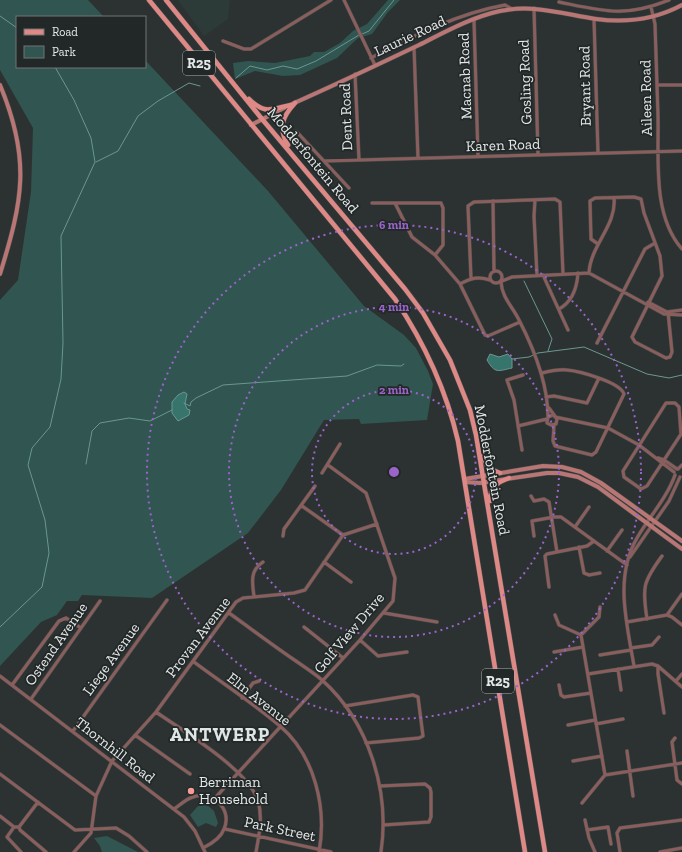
<svg xmlns="http://www.w3.org/2000/svg" width="682" height="852" viewBox="0 0 682 852" font-family="'Zilla Slab',serif">
<style>
.built{fill:#2c3b38}
.green{fill:#315550}
.water{fill:#37746c;stroke:#6b9791}
.lines{fill:none;stroke-linecap:round;stroke-linejoin:round}
.stream{stroke:#6b9791;stroke-width:1}
.minor-casing{stroke:#494f4e;stroke-width:4}
.secondary-casing{stroke:#494f4e;stroke-width:5}
.primary-casing{stroke:#494f4e;stroke-width:5.5}
.minor{stroke:#895e5c;stroke-width:3}
.secondary{stroke:#b97674;stroke-width:4}
.primary{stroke:#df8986;stroke-width:4.5}
.ring{fill:none;stroke:#9a64cb;stroke-width:2;stroke-dasharray:2 4}
.poi-dot{fill:#f59b98;stroke:#222827;stroke-width:1.5}
.labels{text-anchor:middle;stroke-width:3.5;stroke-linejoin:round;paint-order:stroke}
.shield{fill:#222827;stroke:#aaaeae;stroke-width:1}
.shield-label{font-size:14px;font-weight:bold;fill:#e4e8e8}
.street-label{font-size:15px;fill:#e4e8e8;stroke:#222827}
.poi-label{font-size:15px;fill:#e4e8e8;stroke:#222827;text-anchor:start}
.district-label{font-size:19px;font-weight:bold;letter-spacing:1px;fill:#dee6e5;stroke:#222827}
.centre{fill:#9a64cb;stroke:#222827;stroke-width:2}
.ring-label{font-size:12px;text-anchor:middle;font-weight:bold;fill:#9a64cb;stroke:#222827;stroke-width:3.5;stroke-linejoin:round;paint-order:stroke}
</style>
<rect width="100%" height="100%" fill="#2c3231"/>
<path class="built" d="M178 0H230L228 19 204 36Z"/>
<path class="green" d="M0 0H88L104 17H17V67H145V60L268 191 364 306 404 335 416 348 428 371 433 384 427 420 361 424 359 419 324 420 281 490 248 533 152 598 82 595 78 601H67L57 615 41 622 0 666V300L18 280 31 192 33 128 0 70Z
M388 0H400L388 12 372 34 358 38 337 58 300 75 283 76 255 71 235 79 233 63 248 61 275 63 310 56 314 52H324L340 43 353 31 367 24Z
M206 804 214 811 218 823 216 827 206 823 198 827 190 815 198 806Z
M107 836 138 852H102L100 846 94 838Z"/>
<path class="water" d="M490 354 499 357 508 354 512 359V368C498 371 495 374 487 360Z
M184 392 187 394 185 404 187 409 190 410 189 415 178 421 172 413V402L178 395Z"/>
<g class="lines">
<path class="stream" d="M0 16 17 28
M362 34 369 31 394 0
M236 78 250 66 267 70 283 66 297 69 316 61 359 35
M96 162 118 151 138 116 158 101 189 83 200 86
M524 281 552 339 548 351
M512 359 529 357 538 353 584 347 647 374 669 378 682 375
M184 403 190 406 191 402 196 398 223 385 347 376 377 365 401 366 404 364
M86 464 92 431 100 423 129 418 150 421 172 410
M0 627 42 587 49 553 45 520 28 465 32 448 50 427 61 379 63 343 61 236 95 162 91 138 74 100 55 67"/>
<g class="minor-casing">
<path id="minor" d="M344 0 375 65
M559 2C603 11 625 18 669 0
M651 7 655 24C656 55 657 86 658 116 659 159 652 215 682 249
M534 8 538 155
M594 19 598 153
M474 20 478 156
M223 41 244 49H251L331 0
M414 47 418 158
M371 58C413 36 459 13 505 5L512 9
M355 74 359 160
M657 85H682
M296 131 349 188
M324 161 682 151
M535 200 534 216 537 275
M493 201 494 271
M372 203H441L443 208V245L435 255
M395 203 412 237 435 255 460 284 485 335 488 336 520 322
M598 244 591 239 590 201 595 198 634 197 641 199 644 213 660 256 662 276 632 337 635 342 666 358 670 357 672 352 668 312
M490 277a6 6 0 1 1 12 0a6 6 0 1 1-12 0Z
M589 273C590 246 617 225 614 198
M543 275 568 330
M471 278 468 206 474 202 555 199 560 202 563 274
M502 281 512 277 589 273 664 314 682 315
M501 282C502 298 513 307 519 320 534 349 548 383 548 417
M460 284C471 278 478 276 490 280
M648 302 667 312 682 310
M559 309C572 302 577 288 578 273
M597 343 645 249 655 243
M542 373C550 371 559 369 567 370 579 371 620 382 624 394L596 452 592 455 555 446 553 441 554 425
M546 397 554 396 587 403 599 378
M666 403H675L679 407 681 434 647 486 641 489 624 477 623 471Z
M549 408 557 419 556 424 551 425 547 423 548 417 553 415
M555 417 608 428 639 445 674 472
M518 426 547 419
M522 450 514 400 507 380 523 375
M658 458 664 460 677 469
M678 469 682 465
M322 473 340 444
M531 496 534 501 544 499 549 502 557 552 587 546 594 541
M302 506 343 535
M575 527 589 507
M283 536 284 529 315 486
M534 536 532 521 554 517H561L627 565
M579 547 584 573 589 575 600 573
M607 551 622 530
M630 557 669 501 680 477
M324 562 351 582
M549 587 545 556 547 554 557 552
M254 596C252 582 250 570 263 562
M229 613C250 628 271 644 293 659 303 666 314 673 322 680 369 722 390 791 381 852
M384 613 437 622
M555 615 559 625 581 635
M667 615 682 594
M647 619C642 587 643 582 662 556
M627 622 667 615 672 617 682 625
M304 627 343 658
M581 635 605 775
M581 635 599 617 600 607
M360 640 378 656 407 652
M631 648 652 645 659 637
M554 652 583 647
M600 655 631 650
M194 662C222 683 253 703 280 726 315 756 327 808 319 852
M634 666C627 624 614 577 637 538 649 517 667 498 675 475
M658 666V674L664 713
M618 669 621 690
M588 674 652 664 658 666 682 687
M0 676 184 817 195 831 205 852
M676 681 682 674
M12 685 59 621 66 618 81 628
M559 685 561 695 564 697 591 693
M242 698 253 683 259 681
M31 699 100 601
M345 706 413 695 418 697 423 736 419 738 366 743
M156 712C183 731 249 770 258 801 263 817 259 836 256 852
M596 724 623 719
M0 725 96 796
M568 725 595 720
M73 731 167 600
M135 735 190 774
M675 738 672 742 677 780 682 784
M627 751 633 796
M573 761 602 756
M0 774 75 830 116 828 129 836 147 852
M605 775 682 763
M380 786 425 784 430 788 431 792V817L429 822 383 825
M215 798 360 640 393 601 395 578 366 493 328 465
M582 803 605 775
M174 809C180 805 186 799 193 797 212 790 233 809 224 829 221 838 211 844 203 848
M0 816 14 827
M585 820 589 838 595 852
M19 827H14L7 837 21 852
M19 827 20 830 46 852
M19 827 38 802
M225 829 331 852
M587 830 608 827 611 844
M74 852 91 833 96 796 112 761 156 712 236 602 243 598 294 593 305 590 343 535 377 524
M620 852 617 833 620 828 682 820
M660 852 682 848"/>
</g>
<g class="secondary-casing">
<path id="secondary" d="M0 85C31 159 23 200 0 274
M292 104C335 85 377 65 419 45 445 32 472 17 500 11 534 4 563 14 596 19 625 23 656 19 682 5
M251 125 284 108
M465 479 543 466 562 467 581 472 601 483 682 541
M466 482 480 483 547 473H559L578 477 598 487 682 549"/>
</g>
<g class="primary-casing">
<path id="primary" d="M149 0 395 299C425 344 446 389 458 441L525 852
M166 0 262 119 405 289 423 313 450 360 470 410 476 435 545 852
M249 99C265 115 271 109 291 105
M288 145C278 128 282 117 295 103
M483 456 488 468 500 473
M490 501C490 487 496 483 509 478"/>
</g>
<use href="#minor" class="minor"/>
<use href="#secondary" class="secondary"/>
<use href="#primary" class="primary"/>
</g>
<g class="ring">
<circle cx="394" cy="472" r="82"/>
<circle cx="394" cy="472" r="165"/>
<circle cx="394" cy="472" r="247"/>
</g>
<circle class="poi-dot" cx="191" cy="791" r="4"/>
<g class="labels">
<g class="shield">
<rect x="183" y="51" width="32" height="24" rx="3"/>
<rect x="482" y="669" width="32" height="24" rx="3"/>
</g>
<g class="shield-label">
<text x="199" y="68">R25</text>
<text x="498" y="686">R25</text>
</g>
<g class="street-label">
<text transform="translate(410 36) rotate(-25)" y="5">Laurie Road</text>
<text transform="translate(465 76) rotate(-92)" y="5">Macnab Road</text>
<text transform="translate(525 82) rotate(-92)" y="5">Gosling Road</text>
<text transform="translate(585 86) rotate(-91)" y="5">Bryant Road</text>
<text transform="translate(646 98) rotate(-91)" y="5">Aileen Road</text>
<text transform="translate(346 117) rotate(-92)" y="5">Dent Road</text>
<text transform="translate(503 145) rotate(-2)" y="5">Karen Road</text>
<text transform="translate(313 160) rotate(50)" y="5">Modderfontein Road</text>
<text transform="translate(492 470) rotate(79)" y="5">Modderfontein Road</text>
<text transform="translate(349 633) rotate(-50)" y="5">Golf View Drive</text>
<text transform="translate(198 637) rotate(-53)" y="5">Provan Avenue</text>
<text transform="translate(56 644) rotate(-55)" y="5">Ostend Avenue</text>
<text transform="translate(111 659) rotate(-54)" y="5">Liege Avenue</text>
<text transform="translate(259 699) rotate(38)" y="5">Elm Avenue</text>
<text transform="translate(115 750) rotate(38)" y="5">Thornhill Road</text>
<text transform="translate(280 829) rotate(12)" y="5">Park Street</text>
</g>
<g class="poi-label">
<text x="199" y="787">Berriman<tspan x="199" dy="17">Household</tspan></text>
</g>
<g class="district-label">
<text x="220" y="741">ANTWERP</text>
</g>
</g>
<circle cx="394" cy="472" r="6" class="centre"/>
<g class="ring-label">
<text x="394" y="229">6 min</text>
<text x="394" y="311">4 min</text>
<text x="394" y="394">2 min</text>
</g>
<rect x="16" y="16" width="130" height="52" fill="#222827" stroke="#707574"/>
<rect x="24" y="29" width="20" height="6" fill="#df8986" stroke="#707574"/>
<text x="52" y="36" font-size="12" fill="#e4e8e8">Road</text>
<rect x="24" y="46" width="20" height="12" fill="#315550" stroke="#707574"/>
<text x="52" y="56" font-size="12" fill="#e4e8e8">Park</text>
</svg>
